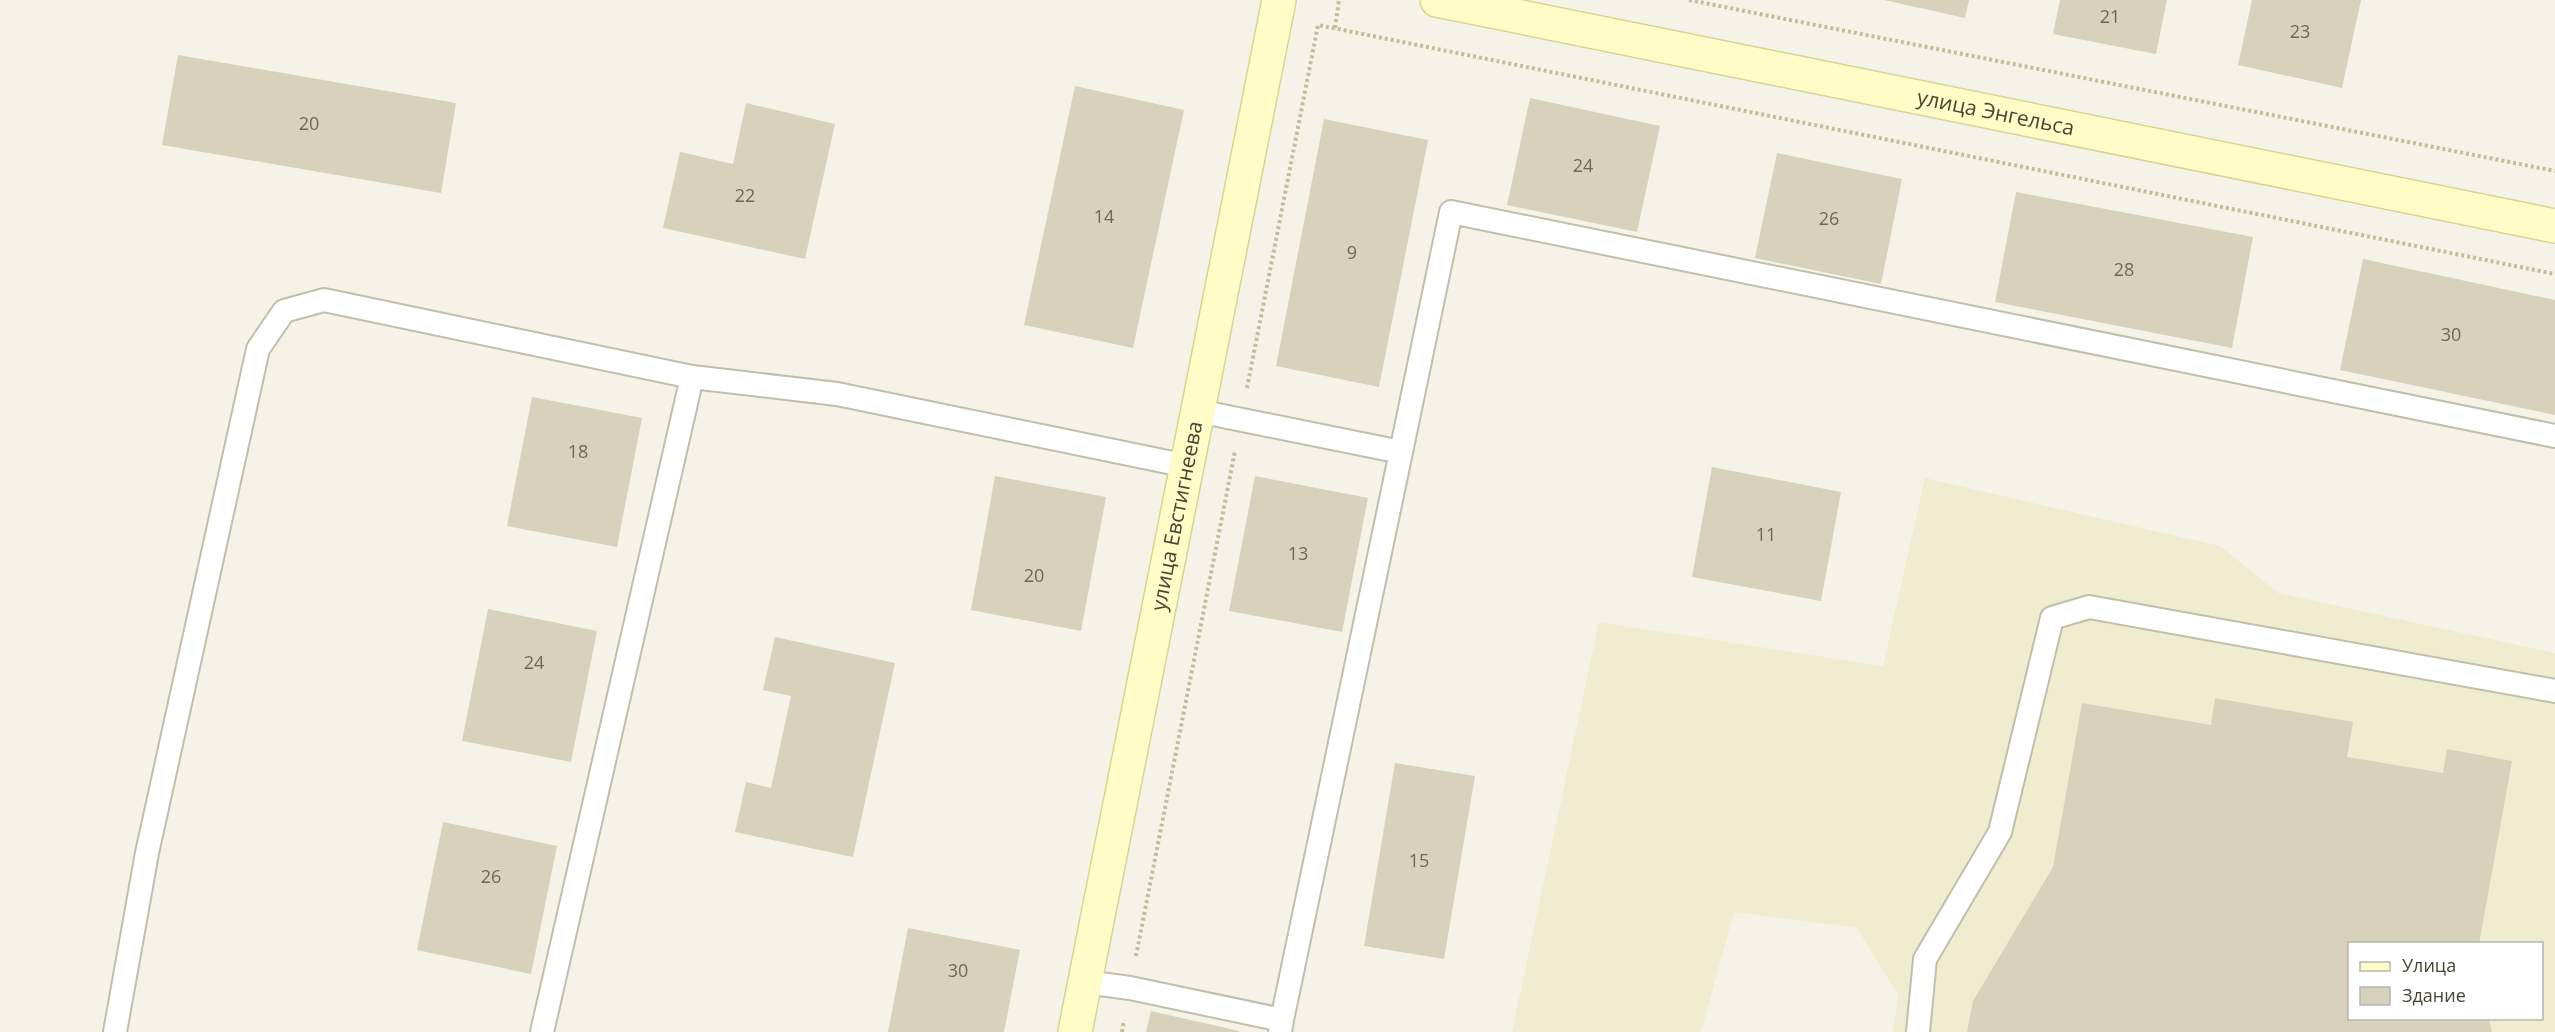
<svg xmlns="http://www.w3.org/2000/svg" width="2555" height="1032" viewBox="0 0 2555 1032" font-family="'Open Sans',sans-serif">
<style>
.education{fill:#efecd0;fill-rule:evenodd}
.building{fill:#d8d2bc}
.lines{fill:none;stroke-linecap:round;stroke-linejoin:round}
.service-casing{stroke:#c1bea9;stroke-width:26}
.secondary-casing{stroke:#d9d493;stroke-width:36}
.path{stroke:#c4bd99;stroke-width:4;stroke-dasharray:3 3;stroke-linecap:butt}
.service{stroke:#fff;stroke-width:22}
.secondary{stroke:#fffcc7;stroke-width:33}
.labels{text-anchor:middle;stroke-width:6;stroke-linejoin:round;paint-order:stroke}
.number-label{font-size:18px;fill:#6d6857}
.street-label{font-size:21px;fill:#494535;stroke:#fff}
</style>
<rect width="100%" height="100%" fill="#f5f3e7"/>
<path class="education" d="M1925 478 2220 546 2278 593 2555 653V1032H1893L1898 995 1857 928 1734 912 1701 1032H1512L1599 622 1883 666ZM2350 944H2542V1018H2350Z"/>
<path class="building" d="M1884 0H1969L1965 18Z
M2060 0H2167L2156 54 2053 34Z
M2252 0H2361L2342 88 2238 65Z
M178 55 456 103 441 193 162 145Z
M1075 86 1184 110 1133 348 1024 325Z
M1530 98 1660 126 1637 232 1507 205Z
M746 103 835 124 805 259 663 228 680 152 733 164Z
M1324 119 1428 140 1379 387 1276 366Z
M1777 153 1902 179 1881 284 1755 258Z
M2016 192 2253 237 2232 348 1995 302Z
M2363 259 2555 300V415L2340 370Z
M532 397 642 418 617 547 507 526Z
M1712 467 1841 492 1821 601 1692 577Z
M995 476 1106 497 1081 631 971 610Z
M1255 476 1368 498 1342 632 1229 611Z
M488 609 597 631 571 762 462 741Z
M775 637 895 663 853 857 735 832 746 782 771 788 791 696 763 690Z
M2215 698 2353 722 2347 757 2443 773 2447 749 2512 761 2479 944H2350V1018H2489L2492 1032H1967L1973 1001 2053 867 2082 703 2211 725Z
M1395 763 1475 776 1444 959 1364 946Z
M443 822 557 846 531 974 417 950Z
M908 928 1020 950 1004 1032H888Z
M1151 1011 1239 1031V1032H1146Z"/>
<g class="lines">
<g class="service-casing">
<path id="service" d="M1198 411 1401 452 1282 1020
M1401 452 1451 212 2555 436
M1085 982 1130 988 1282 1020 1280 1032
M115 1032 147 853 258 349 284 311 324 300 692 377
M542 1032 692 377 837 394 1187 466
M1918 1032 1925 959 2000 832 2052 618 2089 607 2555 691"/>
</g>
<g class="secondary-casing">
<g id="secondary">
<path id="s1" d="M1437 0 2555 226"/>
<path id="s2" d="M1075 1032 1279 0"/>
</g>
</g>
<path class="path" d="M1689 0 2555 171
M1335 28 1339 0
M1247 388 1318 25 2555 274
M1136 956 1235 451
M1122 1032 1124 1020"/>
<use href="#service" class="service"/>
<use href="#secondary" class="secondary"/>
</g>
<g class="labels">
<g class="number-label">
<text x="2110" y="23">21</text>
<text x="2300" y="38">23</text>
<text x="309" y="130">20</text>
<text x="1583" y="172">24</text>
<text x="745" y="202">22</text>
<text x="1104" y="223">14</text>
<text x="1829" y="225">26</text>
<text x="1352" y="259">9</text>
<text x="2124" y="276">28</text>
<text x="2451" y="341">30</text>
<text x="578" y="458">18</text>
<text x="1766" y="541">11</text>
<text x="1298" y="560">13</text>
<text x="1034" y="582">20</text>
<text x="534" y="669">24</text>
<text x="1419" y="867">15</text>
<text x="491" y="883">26</text>
<text x="958" y="977">30</text>
</g>
<g class="street-label">
<text dy="7" stroke="none"><textPath href="#s1" startOffset="570">улица Энгельса</textPath></text>
<text dy="7" stroke="none"><textPath href="#s2" startOffset="526">улица Евстигнеева</textPath></text>
</g>
</g>
<rect x="2348" y="942" width="195" height="78" fill="#ffffff" stroke="#b6b5ae" stroke-width="1.5"/>
<rect x="2360" y="962" width="30" height="9" fill="#fffcc7" stroke="#b6b5ae" stroke-width="1.5"/>
<text x="2402" y="972" font-size="18" fill="#494535">Улица</text>
<rect x="2360" y="987" width="30" height="18" fill="#d8d2bc" stroke="#b6b5ae" stroke-width="1.5"/>
<text x="2402" y="1002" font-size="18" fill="#494535">Здание</text>
</svg>
